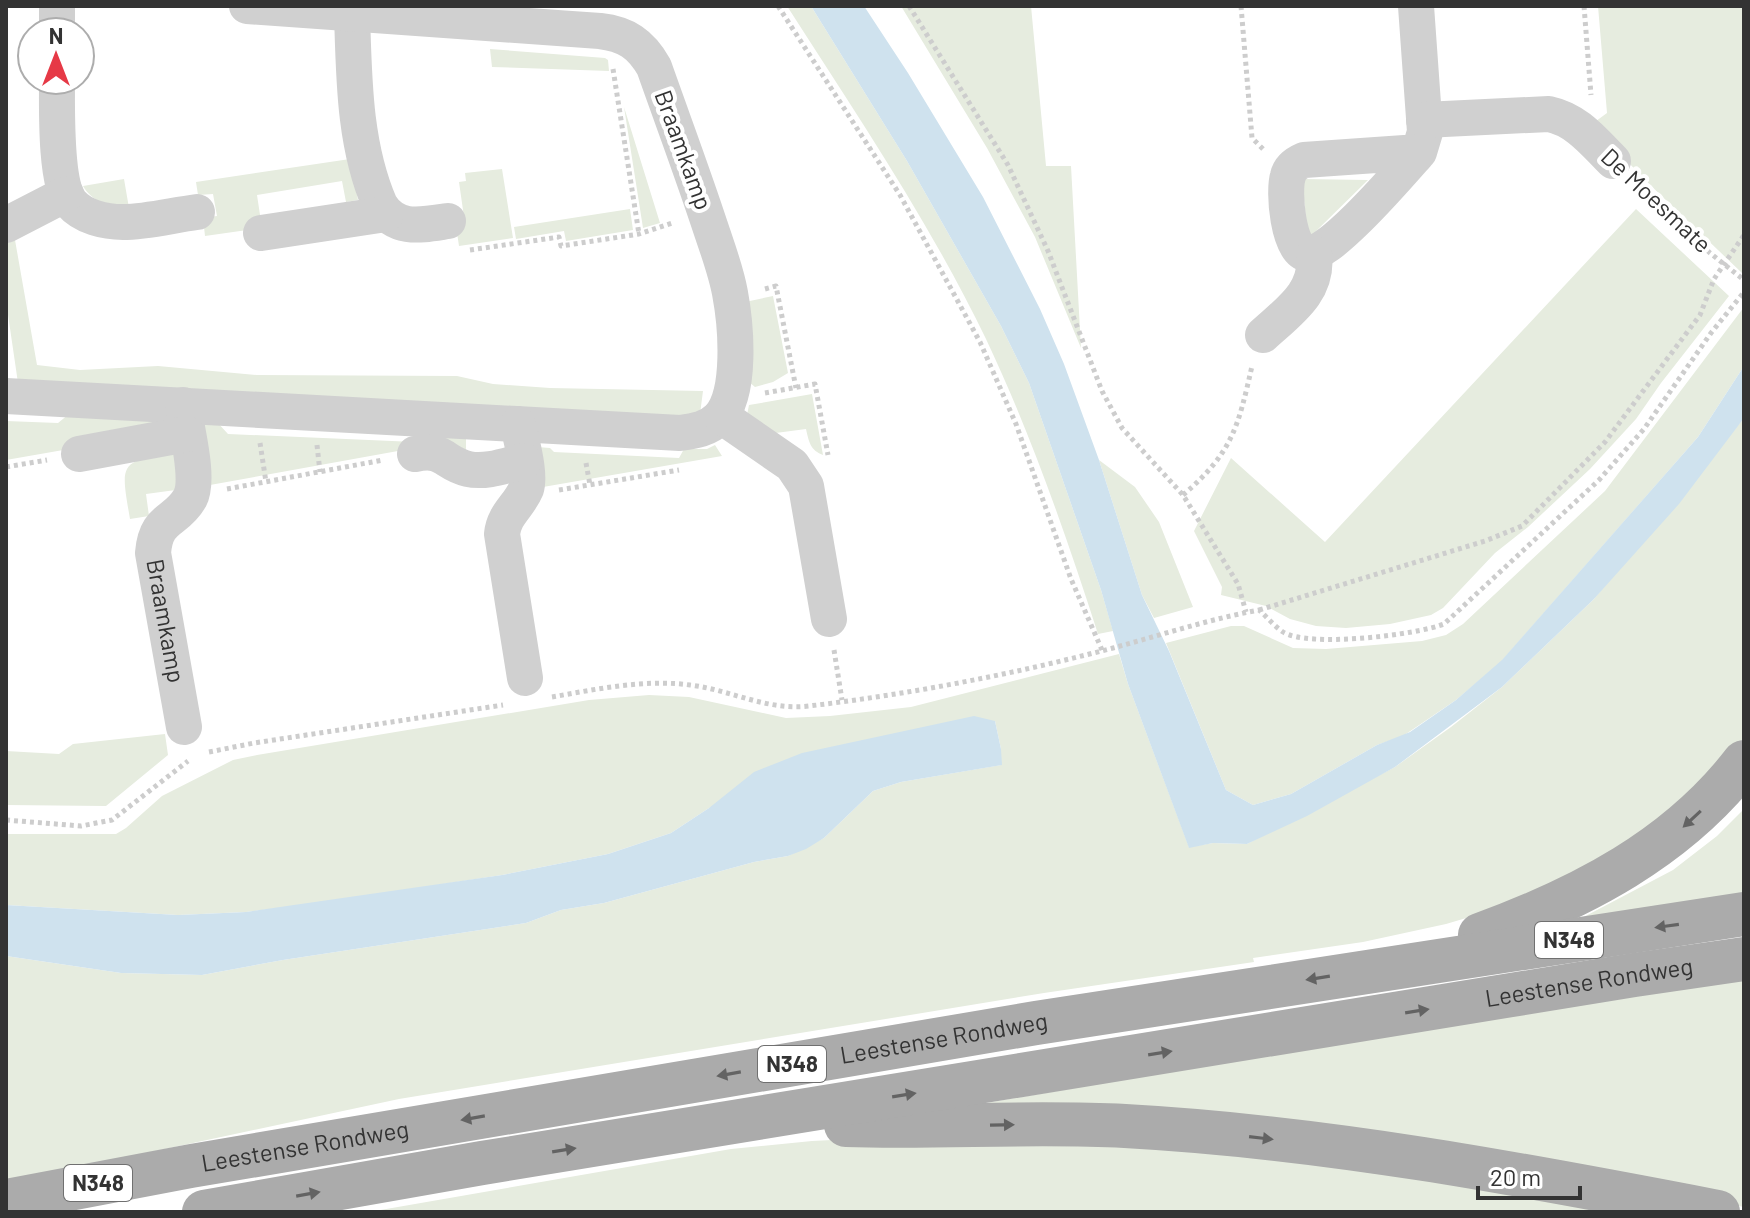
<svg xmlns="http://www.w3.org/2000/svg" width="1750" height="1218" viewBox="0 0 1750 1218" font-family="Barlow,sans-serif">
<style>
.green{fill:#e6ecdf}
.water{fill:#cfe2ee}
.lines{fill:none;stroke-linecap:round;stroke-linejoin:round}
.path{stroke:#cdcdcd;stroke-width:5;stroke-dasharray:4 4;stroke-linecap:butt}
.street{stroke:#d0d0d0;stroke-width:36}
.primary{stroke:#ababab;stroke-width:44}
.oneway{fill:#636363}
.labels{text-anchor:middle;stroke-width:8;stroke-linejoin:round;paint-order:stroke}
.shield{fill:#fff;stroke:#707070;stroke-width:2}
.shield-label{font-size:22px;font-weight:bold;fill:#333}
.street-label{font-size:24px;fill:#333;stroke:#fff}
</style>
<rect width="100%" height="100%" fill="#fff"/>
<path class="green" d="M787 6H811L907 161 1001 326 1029 383 1101 590 1113 631 1098 634C1066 535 1031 434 986 339 930 223 857 115 787 6Z
M901 6H1031L1046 166H1071L1081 348 1035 237 987 148Z
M1598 6H1744L1742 273 1646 181 1592 124 1607 113Z
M490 49 605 58 608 60 609 71 492 67Z
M624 107 660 223 643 228Z
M350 159 358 200 346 202 342 181 257 195 262 228 205 236 203 218 217 216 213 194 198 195 196 182Z
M502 169 513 238 459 246 456 226 465 224 459 182 466 181 465 173Z
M124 179 129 208C112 209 92 202 83 186Z
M1302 179 1368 180 1308 239Z
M630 209 633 230 566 241 564 231 516 239 514 227Z
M1636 209 1729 296 1661 383 1636 419 1590 469 1528 527 1495 553 1443 608 1431 615 1390 624 1346 628 1316 626 1290 619 1266 606 1221 595 1222 587 1194 531 1231 458 1325 542Z
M15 240 37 365 80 370 158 366 257 375 457 376 493 384 550 388 703 391 700 414 692 419 18 383 6 301V242Z
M773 296 788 373 773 382 755 387 749 382 745 302Z
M1744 307V366L1698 437 1500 663 1456 700 1403 736 1377 745 1291 794 1253 805 1226 790 1166 643 1231 626H1244L1293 648 1326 649 1422 641 1446 635 1463 624 1605 491Z
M812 394 823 455C810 450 809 442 806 429L768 434 746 420 749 405Z
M69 414 170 418 172 431 6 460V421L58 423Z
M1744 418V737L1723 764 1615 855 1510 905 1446 924 1363 942 1253 958 1254 962 1044 993 399 1099 6 1183V956L121 973 202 975 283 960 526 923 561 910 604 903 754 862 788 856 824 838 873 791 901 782 1001 765V749L995 721 709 808 671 833 608 854 502 875 326 902 246 912 178 915 6 905V834H116L126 828 162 796 233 760 257 755 589 700 649 695 689 697 786 718 830 716 911 707 1119 654 1128 684 1189 847 1213 843 1247 844 1395 767 1451 727 1502 687 1594 599Z
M199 422H217L228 434 415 442 424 434 466 437V455L420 447 210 485Z
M715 445 722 456 543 487 537 447 550 448 554 452 679 458 684 449H707Z
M177 452 183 489 146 494 149 516 130 519C120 461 119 462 177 452Z
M1099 460 1135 487 1159 522 1193 607 1154 618 1142 595Z
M165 734 168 755 106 806 6 805V751L59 754 73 744Z
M1744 809V903L1559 930 1673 870 1717 836Z
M1744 973V1207L1598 1179 905 1117Z
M911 1136H1107L1656 1212H369L731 1149 812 1141Z"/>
<path class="water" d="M811 6H864L908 73 983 197 1040 309 1064 364 1099 460 1142 595 1169 651 1226 790 1253 805 1291 794 1377 745 1410 732 1456 700 1502 660 1698 437 1744 366V418L1679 504 1594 599 1502 687 1395 767 1307 816 1247 844 1213 843 1189 848 1128 684 1101 590 1029 383 1001 326 907 161Z
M974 716 995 721 1001 749 1002 765 901 782 873 791 824 838 806 849 788 856 754 862 604 903 561 910 526 923 283 960 202 975 121 973 6 956V905L178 915 246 912 502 875 608 854 671 833 709 808 754 772 802 753Z"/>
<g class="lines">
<path class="path" d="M778 6 900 195 980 342 1016 424 1071 579 1102 650
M909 6 1008 165 1048 251 1102 391 1122 428 1183 495 1238 584 1246 612
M1241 6 1252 138 1265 151
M1584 6 1591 95
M613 69 639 234
M1638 184 1710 253 1744 280
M470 250 559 237 561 246 639 234 672 223
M765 289 776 286 796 388
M765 393 815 384 828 455
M260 443 266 482
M317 445 320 472
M586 463 590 485
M6 467 47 460
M227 489 383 460
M559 490 679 470
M1183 495C1232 453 1238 428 1252 366
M1259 610 1485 541 1522 526 1605 442 1700 315 1714 279 1744 235
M834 650 842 700
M552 697C597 689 645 679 690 685 731 690 767 711 809 706 911 694 1014 674 1113 648 1161 635 1210 619 1259 610 1267 617 1274 626 1283 632 1308 648 1416 635 1444 624L1599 480 1644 429 1711 333 1744 292
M209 752 254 743 503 705
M6 820 81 826 112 820 188 761"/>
<g class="street">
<path d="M57 6V32"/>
<path d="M1416 6 1425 132 1419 152C1402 171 1328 258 1307 254 1288 251 1283 191 1288 176 1290 167 1297 163 1304 160L1419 152"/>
<path d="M352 13C354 78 354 145 380 205 396 231 421 225 448 221"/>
<path d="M57 80C57 106 55 184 71 203 83 217 105 222 123 222 147 222 173 215 197 212"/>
<path d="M1424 120 1549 114C1577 120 1593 141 1613 161"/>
<path d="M6 225 66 194"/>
<path d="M261 233 386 214"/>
<path d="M1263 335C1288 312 1319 292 1314 254"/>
<path d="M6 396 680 433C695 431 708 429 719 418 742 393 736 325 730 293 726 271 718 250 711 229 693 174 673 121 654 67 641 44 626 34 600 31L247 6"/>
<path id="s1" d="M183 405C186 427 200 479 190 498 176 523 156 516 153 553L184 727"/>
<path d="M721 416 792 465 806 486 829 619"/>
<path d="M518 424C521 440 531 474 526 489 519 506 504 514 502 534L525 678"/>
<path d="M79 454 187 434"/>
<path d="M415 454C445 448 443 463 468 469 486 473 507 465 524 461"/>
</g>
<g class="primary">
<path d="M1480 935C1581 898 1677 849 1744 762"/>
<path d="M846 1125C939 1128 1032 1121 1125 1126 1325 1137 1521 1174 1718 1212"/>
<path id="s2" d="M6 1201 191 1166 1036 1023 1744 914"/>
<path id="s3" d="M204 1212 482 1163 1634 975 1744 959"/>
</g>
</g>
<defs><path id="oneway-solid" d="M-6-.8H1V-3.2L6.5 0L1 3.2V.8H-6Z" transform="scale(2)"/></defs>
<g class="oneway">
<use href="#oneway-solid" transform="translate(1692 819) rotate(137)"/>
<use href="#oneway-solid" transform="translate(1667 926) rotate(172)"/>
<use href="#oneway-solid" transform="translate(1318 978) rotate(171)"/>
<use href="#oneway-solid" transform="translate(1417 1011) rotate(-9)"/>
<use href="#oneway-solid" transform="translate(1160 1053) rotate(-9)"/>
<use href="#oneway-solid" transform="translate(729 1074) rotate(170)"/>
<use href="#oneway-solid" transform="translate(904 1095) rotate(-9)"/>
<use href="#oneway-solid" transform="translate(473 1118) rotate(170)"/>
<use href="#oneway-solid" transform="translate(1002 1125) rotate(-1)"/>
<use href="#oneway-solid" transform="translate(1261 1138) rotate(7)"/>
<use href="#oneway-solid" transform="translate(564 1150) rotate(-9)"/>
<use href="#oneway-solid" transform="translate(308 1194) rotate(-10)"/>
</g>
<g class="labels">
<g class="shield">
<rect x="1535" y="922" width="68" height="36" rx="6"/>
<rect x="758" y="1046" width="68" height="36" rx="6"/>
<rect x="64" y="1165" width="68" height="36" rx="6"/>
</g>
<g class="shield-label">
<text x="1569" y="948">N348</text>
<text x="792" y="1072">N348</text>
<text x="98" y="1191">N348</text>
</g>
<g class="street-label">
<text transform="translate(683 150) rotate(70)" y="8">Braamkamp</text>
<text transform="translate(1656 201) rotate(43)" y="8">De Moesmate</text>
<text dy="8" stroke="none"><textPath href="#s1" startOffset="232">Braamkamp</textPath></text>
<text dy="8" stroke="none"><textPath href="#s3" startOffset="1404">Leestense Rondweg</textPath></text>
<text dy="8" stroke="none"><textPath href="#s2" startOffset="952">Leestense Rondweg</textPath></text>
<text dy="8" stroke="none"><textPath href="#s2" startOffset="304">Leestense Rondweg</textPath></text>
</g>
</g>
<rect width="1750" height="1218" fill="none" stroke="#333333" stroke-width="16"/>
<g transform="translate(56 56)"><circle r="38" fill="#ffffff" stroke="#adadad" stroke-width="2"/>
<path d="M0-6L14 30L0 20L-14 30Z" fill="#e63946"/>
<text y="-12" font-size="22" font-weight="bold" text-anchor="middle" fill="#333333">N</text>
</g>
<path d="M1478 1186v12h102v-12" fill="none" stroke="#333333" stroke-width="4"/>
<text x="1490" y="1186" font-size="24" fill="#333333" stroke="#ffffff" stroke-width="6" paint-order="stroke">20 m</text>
</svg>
